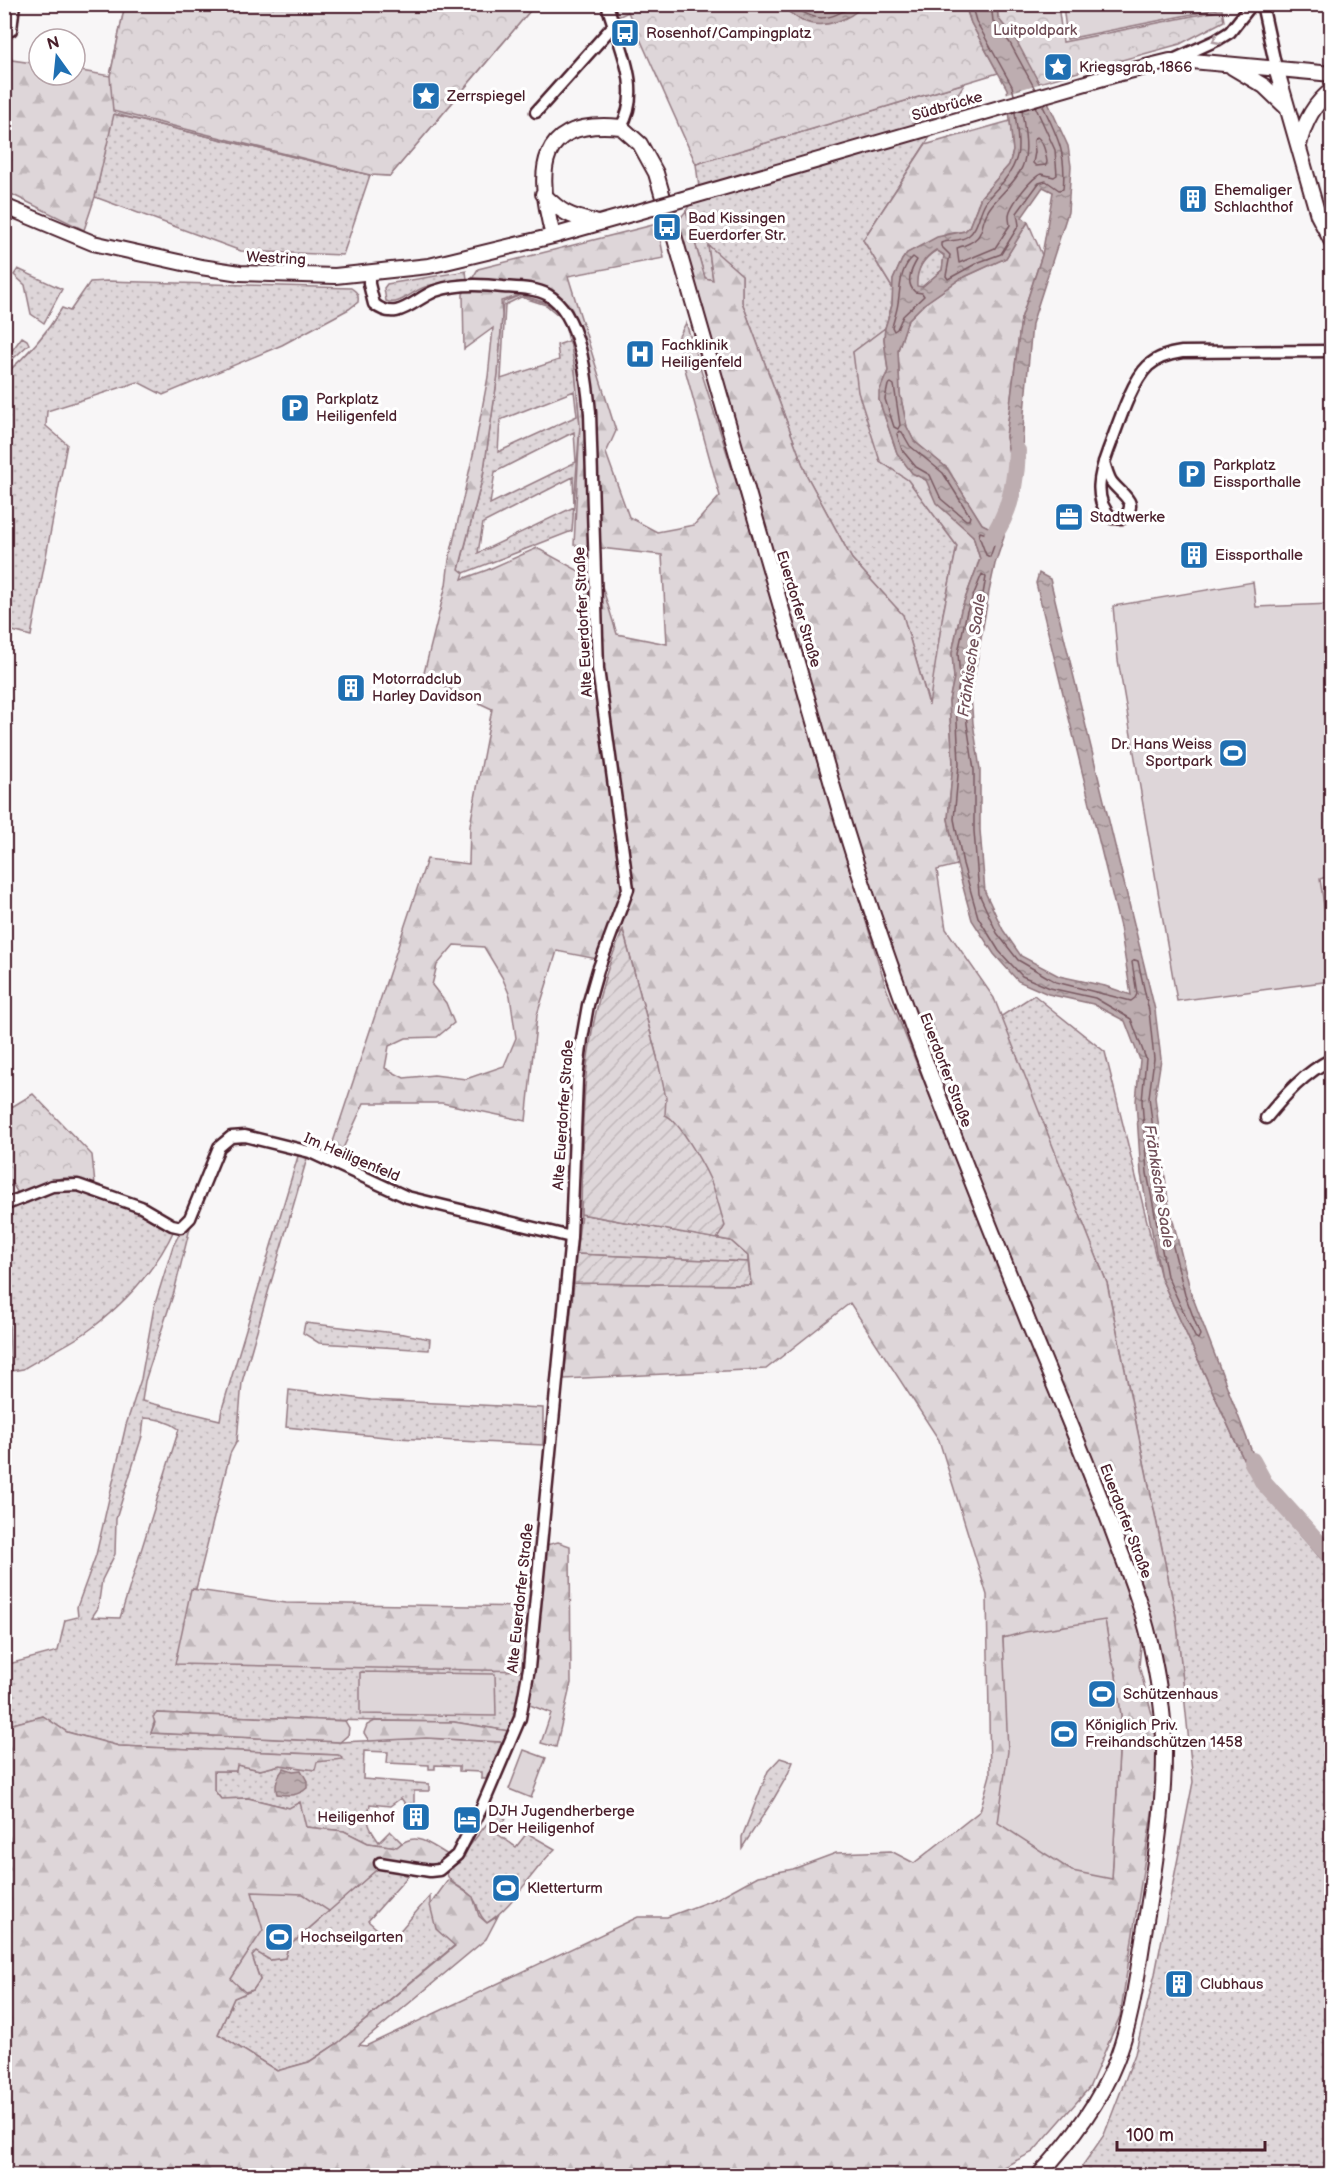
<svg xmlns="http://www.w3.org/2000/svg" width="1336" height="2180" viewBox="0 0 1336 2180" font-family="'Balsamiq Sans',sans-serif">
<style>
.grass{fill:url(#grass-dots);stroke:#947a82;stroke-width:1.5;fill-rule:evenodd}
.forest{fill:url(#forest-firs);stroke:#947a82;stroke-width:1.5;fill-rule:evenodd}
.park{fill:url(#park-crowns);stroke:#947a82;stroke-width:1.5}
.garden{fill:url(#garden-furrows);stroke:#947a82;stroke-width:1.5}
.pitch{fill:#ded6d9;stroke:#947a82;stroke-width:1.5}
.water{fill:url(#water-ripples);stroke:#8f747b;stroke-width:1.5;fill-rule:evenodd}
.pier{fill:#f8f6f7}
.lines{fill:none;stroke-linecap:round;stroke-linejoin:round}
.shore{stroke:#785860;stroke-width:1.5}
.river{stroke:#bdadb0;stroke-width:18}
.minor-casing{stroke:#4a1f2b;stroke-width:15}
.major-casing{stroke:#4a1f2b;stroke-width:18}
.minor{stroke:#fff;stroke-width:10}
.major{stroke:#fff;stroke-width:14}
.major-bridge-casing{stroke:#4a1f2b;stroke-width:18;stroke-linecap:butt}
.major-bridge{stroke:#fff;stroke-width:14}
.oneway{stroke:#ae9aa0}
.labels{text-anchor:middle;stroke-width:6;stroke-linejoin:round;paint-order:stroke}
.park-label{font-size:15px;fill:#6f4d56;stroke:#fff}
.poi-label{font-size:15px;fill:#4a1f2b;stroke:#fff;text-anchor:start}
.street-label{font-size:15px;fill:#4a1f2b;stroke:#fff}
.water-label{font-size:16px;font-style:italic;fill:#72515a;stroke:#fff}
</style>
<defs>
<pattern id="grass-dots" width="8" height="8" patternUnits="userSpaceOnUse" patternTransform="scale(1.5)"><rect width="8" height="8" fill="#ded6d9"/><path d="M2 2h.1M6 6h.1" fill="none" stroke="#c0b7ba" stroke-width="1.8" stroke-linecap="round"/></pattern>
<pattern id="forest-firs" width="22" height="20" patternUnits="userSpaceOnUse" patternTransform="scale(1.5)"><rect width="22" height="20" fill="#ded6d9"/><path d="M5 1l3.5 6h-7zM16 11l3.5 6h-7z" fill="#c0b7ba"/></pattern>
<pattern id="park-crowns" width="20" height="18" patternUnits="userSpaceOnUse" patternTransform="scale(1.5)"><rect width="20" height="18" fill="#ded6d9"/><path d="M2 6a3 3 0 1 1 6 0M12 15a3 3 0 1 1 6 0" fill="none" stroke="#c0b7ba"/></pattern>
<pattern id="garden-furrows" width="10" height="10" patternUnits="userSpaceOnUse" patternTransform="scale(1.5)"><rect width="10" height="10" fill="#ded6d9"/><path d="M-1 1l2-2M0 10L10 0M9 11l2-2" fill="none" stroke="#c0b7ba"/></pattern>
<pattern id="water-ripples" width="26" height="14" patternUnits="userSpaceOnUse" patternTransform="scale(1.5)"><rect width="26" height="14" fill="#bdadb0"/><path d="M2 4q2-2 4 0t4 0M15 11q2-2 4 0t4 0" fill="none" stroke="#9c8c8f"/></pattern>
</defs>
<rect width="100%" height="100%" fill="#f8f6f7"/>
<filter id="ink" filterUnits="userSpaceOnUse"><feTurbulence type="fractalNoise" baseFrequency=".0167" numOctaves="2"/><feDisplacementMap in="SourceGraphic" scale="12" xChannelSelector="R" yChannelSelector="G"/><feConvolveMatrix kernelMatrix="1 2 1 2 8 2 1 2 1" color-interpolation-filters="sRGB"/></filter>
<g filter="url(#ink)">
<path class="grass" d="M965 83 863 240 893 289 892 305 885 328 853 352 880 461 908 480 957 546 943 614 930 707 903 616 852 559 807 476 742 302V275L708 246 713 280 705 278 686 211 699 188 696 164Z
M113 114 370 175 343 255 241 251 95 197Z
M937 250 944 256 942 270 922 287H916C916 270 922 259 937 250Z
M18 269 62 289 44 323 31 314 25 285 14 275Z
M466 271 467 279C453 281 438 282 425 287 412 291 399 307 386 301L384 288 387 284Z
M107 281 351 288C357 292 359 294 358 302L349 309 282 345 163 395 138 382 47 411 46 426 67 444 31 636 5 629V374C28 355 46 334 62 308L70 311 90 282Z
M521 295 546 303 566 318 575 369 580 425 572 531 464 573 459 570 483 476 498 374 503 302ZM521 297 546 305 564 320 569 341 557 345 559 360 501 379 505 305ZM574 391 577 416 498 452 500 420ZM574 432 576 462 490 504 495 472ZM573 477 574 507 478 553 483 523Z
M22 337 27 340 29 344 5 366V360Z
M1034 995 1105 1052 1161 1278 1247 1467 1301 1536 1331 1570V2175H1076L1104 2135 1135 2054 1155 1974 1193 1782 1176 1616 1107 1283 1000 1017Z
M299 1153 308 1155 242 1382 237 1441 230 1454 196 1589H192L525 1671C522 1691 519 1713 509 1731L454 1722 321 1720 157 1713 151 1733 340 1742 426 1738 502 1742 486 1779H481V1772L459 1771V1766L435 1765V1769H429V1765L387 1763 388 1752 364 1751 363 1779 429 1784V1791H414V1809L408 1808 401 1798 390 1806 370 1804C367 1824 367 1825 379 1842L390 1831 402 1843 397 1847 368 1843 344 1831 306 1827 289 1808 248 1798 221 1799 214 1790V1771H236L237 1765 260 1770 280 1765 314 1770 316 1762 338 1755 119 1746 67 1732 43 1716 5 1726V1665L58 1651 65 1620 78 1617 77 1607 96 1555 126 1425 141 1379 154 1307 173 1246 182 1229 191 1224 174 1292 145 1381 142 1401 220 1420 222 1409ZM144 1418C158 1418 168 1421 179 1429L120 1618 92 1617 98 1608 102 1580 115 1554 116 1519 142 1436Z
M53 1190H85L132 1206 175 1228C156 1270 127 1301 92 1328 71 1344 45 1355 23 1369L11 1371 8 1304 4 1303V1208Z
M581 1214 731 1241 748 1256V1262L576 1254Z
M305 1323 404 1334 430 1339 429 1350 319 1343 303 1333Z
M289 1390 371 1400 543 1408V1445L395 1438 286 1427Z
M780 1758 793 1762 787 1776 773 1800 742 1848V1837L768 1771Z
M496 1812 506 1819 496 1833 516 1847 527 1833 555 1849C531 1872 515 1904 487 1923 476 1913 480 1907 473 1898 464 1886 452 1888 445 1871L461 1857Z
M382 1865 408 1876 368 1921 391 1941 430 1896V1905L455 1945 338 2043 309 2062 277 2071 218 2034 234 1998 253 1990 252 1956 256 1951 270 1960Z"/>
<path class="forest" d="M125 5H535L390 176 370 175 114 114 95 197 84 230 5 191 4 35 12 60 39 64V75H75V70L110 76Z
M1010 121 1013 151 1009 165 981 197 969 227 965 231 947 234 907 253 902 260 893 280V289L863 240 925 145Z
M686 211 705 278 713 280 708 245 742 275V302L807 476 852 559 903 615 929 705 943 614 957 546 908 480 880 461 858 392 853 352 885 328 884 339 888 371 884 379 879 400 897 453 912 473 926 480 973 536 980 559 961 610 952 653 954 678 949 701 953 763 948 819 957 865 937 870 946 929 994 998 1107 1283 1176 1616 1185 1700 1166 1696 1152 1619 1100 1477 1008 1259 909 1001 840 790 678 221Z
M1028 222 1042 255 1021 319 1006 437 1013 475 992 529 982 524 947 468 914 441 907 427 900 394 898 350 908 320 924 304 960 279 1006 258Z
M657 224 664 258 568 276 616 431 606 453 629 517 657 532 694 525 720 496 677 340 686 323 766 577 820 771 887 990 1129 1591 1142 1635 1139 1666 1155 1725 1158 1775 1120 2016 1089 2088 1033 2152 988 2175 5 2176V1726L43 1716 67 1732 119 1746 338 1755 343 1759 317 1762 315 1770 280 1765 260 1770 237 1765 236 1771H214V1790L221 1799 248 1798 289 1808 300 1802 306 1827 344 1831 368 1843 397 1847C416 1830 429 1844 448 1855L440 1864 382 1865 288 1947 285 1958 270 1960 256 1951 252 1956 260 1980 253 1990 234 1998 218 2034 277 2071 309 2062 338 2043 455 1946 436 1929 430 1905 448 1880 473 1897 479 1916 487 1923 498 1916 486 1939 359 2045 366 2046 638 1917H667L718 1898 758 1876 793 1869 836 1853 891 1851 914 1863 980 1811 990 1775 987 1595 939 1440 850 1303 766 1369 564 1379 574 1283 751 1285 748 1256 731 1241 581 1214 583 1087 657 1057 623 930 597 959 557 951 537 1015 526 1121 442 1103H364L339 1157 329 1154 427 859 469 864 470 825 492 709 423 677 446 585 449 560 475 446 488 377 493 328 464 349 463 294 478 269ZM521 295 546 303 566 318 575 369 580 425 574 545 662 555 667 644 617 634 601 583 537 548 487 570 462 579 464 573 459 569 483 476 498 374 502 315 501 301ZM454 945 484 947 502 977 510 996 516 1038 504 1066 466 1079 434 1075 404 1078 385 1068 389 1046 406 1038 437 1037 454 1023 446 1003 432 985 437 965ZM1105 1621 1112 1662 1115 1668 1121 1716 1112 1878 1004 1654 1003 1638Z
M558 1542 570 1546 571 1683 556 1747 541 1743 551 1713 527 1704 534 1671 175 1664 191 1589 286 1603 540 1607 546 1545Z
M157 1713 345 1721 349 1728 348 1735 340 1742 151 1733 155 1723 153 1717Z
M375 1721 454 1722 509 1731 502 1742 426 1738 369 1741 364 1733 367 1725Z"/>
<path class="park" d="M125 5V4L535 5 390 176 370 175 113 111 110 76Z
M614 5H779L802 21 863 6 864 5H965L971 23 998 73 696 164 628 12 618 17Z
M997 5H1058L1063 42 1222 10 1224 21 1180 44 1039 83 998 18Z
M33 1094 92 1155 95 1185 73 1178H61L19 1195 13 1185 5 1188V1111Z"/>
<path class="garden" d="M623 930 657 1057 666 1098 665 1115C680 1120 708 1173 714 1189 718 1201 721 1214 725 1226L717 1239 581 1214C583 1111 580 1026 623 930Z
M576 1254 748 1262 751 1285 574 1283Z"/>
<path class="pitch" d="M1063 5V4L1227 5 1217 9 1067 39Z
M1253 582 1256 607 1331 604V875L1320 879 1331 951V981L1177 1001 1118 660 1113 606Z
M1105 1620 1112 1662 1115 1668 1121 1716 1112 1879 1072 1871 998 1823 1008 1751 1003 1638 1025 1632Z
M360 1672 495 1674 496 1716 360 1714Z
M524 1750 546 1758 531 1798 509 1789Z
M252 1892 303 1894 329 1911 288 1947 285 1958 270 1960 256 1952 252 1956 260 1980 253 1990 245 1992 231 1979 263 1930Z"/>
<path class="water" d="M779 5 864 4V5C849 20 824 30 803 21 795 18 787 10 779 5Z
M965 5H997L998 18 1016 40 1039 83 1068 146 1071 166 1068 212 1032 324 1024 413 1021 475H1013L1006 437 1021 319 1042 255 1053 192 1043 187 1022 217 1028 222 1006 258 960 279 924 304 908 320 898 350 900 394 907 427 914 441 947 468 982 524 992 529 1004 514V537L995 564 989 592 971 696 973 723 980 769V830L985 892 1003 930 1021 956 1059 976 1105 986 1131 995 1120 927 1036 583 1039 573 1050 579 1155 1010 1161 1059 1155 1097 1168 1201 1191 1293 1264 1483 1247 1467 1161 1278 1141 1174 1136 1101 1140 1060 1125 1021 1093 1004 1048 994 1018 981 994 954 972 920 957 865 948 819 953 763 949 701 954 678 952 653 961 610 980 559 973 536 936 503 926 480 912 473 897 453 879 400V392L888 371 884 339 885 328 892 305 893 280 902 260 907 253 937 237 965 231 969 227 981 197 1009 165 1013 151 1007 89 971 23ZM936 250 944 255 942 270 922 287 917 286C916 270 922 259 936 250Z
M284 1768 293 1771 301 1770 307 1781V1788C298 1796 289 1796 277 1794 274 1785 278 1775 284 1768Z"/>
<path class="pier" d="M1042 83 1051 101 1006 114 1005 94Z"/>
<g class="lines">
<path class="shore" d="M790 4C816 23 828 22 855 4
M971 4 976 21 1012 86 1014 95
M991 4 993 21 1010 43 1035 89
M1022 110C1024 130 1031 155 1019 173 1012 185 1001 194 992 205 975 226 992 237 957 248L959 263 995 248 1010 225C1009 220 1008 216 1010 211 1014 201 1031 178 1041 174L1054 177 1057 175 1055 150 1035 106
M1015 112C1018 143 1024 156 1003 182 997 189 989 196 985 203 979 213 978 229 968 236 960 242 950 239 941 243V246L950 255 946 276 948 279 979 262 1001 254 1019 225 1017 213 1039 183 1046 181 1059 190 1063 189C1067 153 1057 136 1042 104
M1037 137C1044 142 1046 154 1047 162L1046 165 1036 166 1033 163 1035 152 1034 140Z
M913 257 917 260C911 270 905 283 915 292L922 293 924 296 903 316 897 329 894 331 892 327C894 319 897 311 898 303 901 286 899 270 913 257Z
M891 383 894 385 900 425 898 429 894 427 885 399 888 385Z
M899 431 902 432 910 446 943 473 970 516 969 520H966L941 499 930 475 916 467 902 450 897 434Z
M980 532 997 537 990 557 986 555 979 536Z
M982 574 986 577 965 696 967 724 974 770V831L979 894 997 933 1018 960 1056 982 1131 1001 1135 998 1137 994 1132 962 1135 960 1138 961 1149 1011 1154 1059 1149 1097 1162 1202 1185 1295 1200 1335 1198 1339 1195 1337 1167 1276 1147 1173 1142 1101 1146 1059 1131 1019 1095 998 1050 988 1022 976 999 951 978 917 963 864 954 819 959 764 956 701 960 679 958 653 967 611Z"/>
<path class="river" d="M993 536C1010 512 1016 480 1017 451
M1252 1461 1264 1483 1332 1558"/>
<g class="minor-casing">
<path id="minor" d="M607 4C618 44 644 88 621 127
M1262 4 1276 68
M11 30 14 4
M1173 60 1217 40 1230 32 1252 4
M536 112 613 26
M369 273V284L374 304C397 323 413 300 435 291 457 283 481 284 503 287 518 288 536 288 548 295 580 313 587 380 590 413L598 669 628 889 598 970 588 1005 582 1039 577 1079 571 1237 529 1668 520 1718 482 1807 457 1855 439 1870 430 1871 380 1863
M1104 462C1106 469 1108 476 1111 481 1120 494 1141 502 1123 518H1112C1092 500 1100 472 1108 451 1117 428 1131 382 1148 366 1157 357 1169 354 1182 352L1332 351
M1266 1118C1285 1095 1304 1073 1332 1059
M4 1205 52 1186 78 1185 141 1207 172 1225 181 1227 190 1218 219 1147 231 1137 245 1136 310 1152 407 1197 571 1237"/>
</g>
<g class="major-casing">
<path id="major" d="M1232 67 1264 86 1286 107
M1276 68 1318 215 1332 242
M1117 74 1170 61H1192L1332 74
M1299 145C1304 123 1313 104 1332 90
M543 194C562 213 570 217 595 222
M4 206 93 243 201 267 240 273 335 276 429 266 553 236 631 214
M553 236C536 171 536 118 621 127L640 144 656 173 838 805C893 989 964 1163 1036 1341 1064 1409 1093 1476 1118 1545 1132 1581 1146 1618 1153 1656 1159 1685 1164 1714 1164 1743 1165 1807 1154 1870 1144 1933 1137 1976 1132 2020 1116 2061 1099 2104 1070 2142 1038 2176"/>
</g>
<use href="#minor" class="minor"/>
<use href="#major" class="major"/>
<g class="major-bridge-casing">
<path id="major-bridge" d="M631 214 1117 74"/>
</g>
<use href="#major-bridge" class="major-bridge"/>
</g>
<defs><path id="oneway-chevron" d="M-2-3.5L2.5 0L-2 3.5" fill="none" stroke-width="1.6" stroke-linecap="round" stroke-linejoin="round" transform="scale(1.5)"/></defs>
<use class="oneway" href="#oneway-chevron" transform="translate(1216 40) rotate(152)"/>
</g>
<defs>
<g id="bus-square" transform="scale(1.5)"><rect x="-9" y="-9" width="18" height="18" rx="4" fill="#1f6fb2" stroke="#fff"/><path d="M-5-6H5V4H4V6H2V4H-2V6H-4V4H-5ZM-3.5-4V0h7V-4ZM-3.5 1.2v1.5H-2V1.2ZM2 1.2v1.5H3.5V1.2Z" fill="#fff"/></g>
<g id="sight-square" transform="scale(1.5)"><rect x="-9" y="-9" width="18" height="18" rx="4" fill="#1f6fb2" stroke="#fff"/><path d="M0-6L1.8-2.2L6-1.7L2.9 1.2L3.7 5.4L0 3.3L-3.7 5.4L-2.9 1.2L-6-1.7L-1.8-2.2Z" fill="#fff"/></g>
<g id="building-square" transform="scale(1.5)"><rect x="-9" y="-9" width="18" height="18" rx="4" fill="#1f6fb2" stroke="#fff"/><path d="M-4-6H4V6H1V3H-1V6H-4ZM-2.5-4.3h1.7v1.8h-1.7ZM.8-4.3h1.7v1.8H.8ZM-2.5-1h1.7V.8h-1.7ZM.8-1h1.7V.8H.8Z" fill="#fff"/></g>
<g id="hospital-square" transform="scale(1.5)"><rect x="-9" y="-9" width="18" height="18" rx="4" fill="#1f6fb2" stroke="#fff"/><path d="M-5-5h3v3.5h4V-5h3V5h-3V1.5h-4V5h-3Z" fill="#fff"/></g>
<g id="parking-square" transform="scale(1.5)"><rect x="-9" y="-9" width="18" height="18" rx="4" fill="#1f6fb2" stroke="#fff"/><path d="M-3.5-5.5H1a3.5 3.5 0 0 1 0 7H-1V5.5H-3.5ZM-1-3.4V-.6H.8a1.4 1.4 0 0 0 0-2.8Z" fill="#fff"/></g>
<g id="office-square" transform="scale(1.5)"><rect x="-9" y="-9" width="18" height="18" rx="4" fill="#1f6fb2" stroke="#fff"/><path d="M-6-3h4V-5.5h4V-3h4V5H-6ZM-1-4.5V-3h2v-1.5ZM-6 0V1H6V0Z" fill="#fff"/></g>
<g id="stadium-square" transform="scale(1.5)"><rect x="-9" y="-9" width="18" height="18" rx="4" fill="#1f6fb2" stroke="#fff"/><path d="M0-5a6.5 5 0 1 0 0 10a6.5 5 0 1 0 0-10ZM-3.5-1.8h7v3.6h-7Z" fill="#fff"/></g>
<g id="hotel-square" transform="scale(1.5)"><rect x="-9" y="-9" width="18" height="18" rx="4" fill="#1f6fb2" stroke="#fff"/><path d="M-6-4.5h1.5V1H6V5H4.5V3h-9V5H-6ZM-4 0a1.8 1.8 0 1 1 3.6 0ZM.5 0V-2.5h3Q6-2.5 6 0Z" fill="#fff"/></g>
</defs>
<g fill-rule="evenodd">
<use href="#bus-square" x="625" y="33"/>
<use href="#sight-square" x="1058" y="67"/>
<use href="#sight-square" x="426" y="96"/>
<use href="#building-square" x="1193" y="199"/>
<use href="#bus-square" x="667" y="227"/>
<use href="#hospital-square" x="640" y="354"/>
<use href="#parking-square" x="295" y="408"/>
<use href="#parking-square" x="1192" y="474"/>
<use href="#office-square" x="1069" y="517"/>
<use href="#building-square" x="1194" y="555"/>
<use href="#building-square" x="351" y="688"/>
<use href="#stadium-square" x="1233" y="753"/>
<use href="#stadium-square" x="1102" y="1694"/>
<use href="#stadium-square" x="1064" y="1734"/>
<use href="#building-square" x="416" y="1817"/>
<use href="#hotel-square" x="467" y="1820"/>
<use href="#stadium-square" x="506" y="1888"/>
<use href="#stadium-square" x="279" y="1937"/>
<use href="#building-square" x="1179" y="1984"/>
</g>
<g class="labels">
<g class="park-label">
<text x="1035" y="35">Luitpoldpark</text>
</g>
<g class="poi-label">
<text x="646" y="38">Rosenhof/Campingplatz</text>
<text x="1079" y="72">Kriegsgrab, 1866</text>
<text x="447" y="101">Zerrspiegel</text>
<text x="1214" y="195">Ehemaliger<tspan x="1214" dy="17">Schlachthof</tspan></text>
<text x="688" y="223">Bad Kissingen<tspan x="688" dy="17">Euerdorfer Str.</tspan></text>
<text x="661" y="350">Fachklinik<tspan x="661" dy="17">Heiligenfeld</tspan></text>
<text x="316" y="404">Parkplatz<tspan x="316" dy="17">Heiligenfeld</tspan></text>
<text x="1213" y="470">Parkplatz<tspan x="1213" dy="17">Eissporthalle</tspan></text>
<text x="1090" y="522">Stadtwerke</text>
<text x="1215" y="560">Eissporthalle</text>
<text x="372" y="684">Motorradclub<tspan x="372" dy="17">Harley Davidson</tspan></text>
<text x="1212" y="749" text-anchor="end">Dr. Hans Weiss<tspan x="1212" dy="17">Sportpark</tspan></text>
<text x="1123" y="1699">Schützenhaus</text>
<text x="1085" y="1730">Königlich Priv.<tspan x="1085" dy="17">Freihandschützen 1458</tspan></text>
<text x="488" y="1816">DJH Jugendherberge<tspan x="488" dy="17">Der Heiligenhof</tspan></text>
<text x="395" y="1822" text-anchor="end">Heiligenhof</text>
<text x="527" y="1893">Kletterturm</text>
<text x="300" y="1942">Hochseilgarten</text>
<text x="1200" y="1989">Clubhaus</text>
</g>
<g class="street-label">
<text transform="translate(947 106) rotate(-16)" y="5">Südbrücke</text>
<text transform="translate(276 258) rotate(3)" y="5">Westring</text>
<text transform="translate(799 609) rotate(73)" y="5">Euerdorfer Straße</text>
<text transform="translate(583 622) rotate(-93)" y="5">Alte Euerdorfer Straße</text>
<text transform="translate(946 1070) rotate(69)" y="5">Euerdorfer Straße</text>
<text transform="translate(563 1115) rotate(-86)" y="5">Alte Euerdorfer Straße</text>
<text transform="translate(352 1157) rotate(23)" y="5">Im Heiligenfeld</text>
<text transform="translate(1126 1521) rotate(69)" y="5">Euerdorfer Straße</text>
<text transform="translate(520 1598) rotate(-84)" y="5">Alte Euerdorfer Straße</text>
</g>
<g class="water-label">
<text transform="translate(971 655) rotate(-82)" y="6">Fränkische Saale</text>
<text transform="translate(1160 1186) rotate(81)" y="6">Fränkische Saale</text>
</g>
</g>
<rect width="1336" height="2180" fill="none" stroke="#fff" stroke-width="24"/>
<rect x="12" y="12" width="1312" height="2156" fill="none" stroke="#4a1f2b" stroke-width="2" filter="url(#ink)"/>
<g transform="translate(57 57) rotate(345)"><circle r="28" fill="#ffffff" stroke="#b7a5aa" stroke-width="1.5"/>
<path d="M0-4.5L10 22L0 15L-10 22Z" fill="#1f6fb2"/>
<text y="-9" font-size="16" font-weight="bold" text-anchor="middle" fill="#4a1f2b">N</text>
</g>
<path d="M1117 2141v9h148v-9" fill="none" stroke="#4a1f2b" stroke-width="3"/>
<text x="1126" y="2141" font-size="18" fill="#4a1f2b" stroke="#ffffff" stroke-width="4.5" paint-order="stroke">100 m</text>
</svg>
